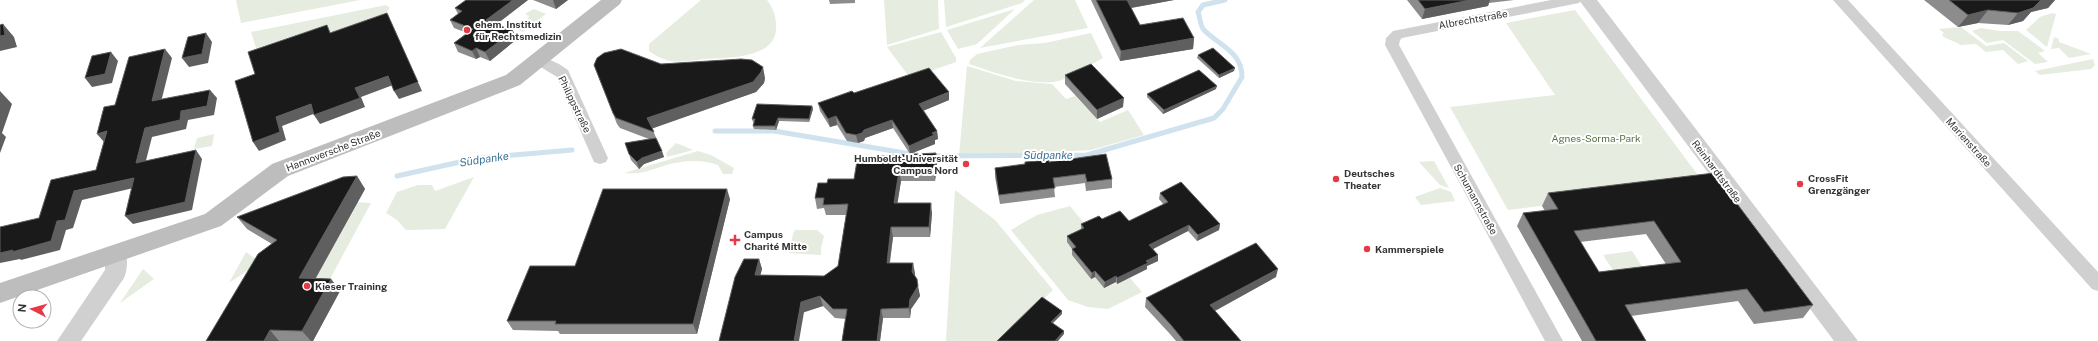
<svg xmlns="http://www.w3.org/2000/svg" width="2098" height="341" viewBox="0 0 2098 341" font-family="'Public Sans',sans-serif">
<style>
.green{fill:#e6ecdf}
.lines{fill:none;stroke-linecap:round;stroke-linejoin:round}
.stream{stroke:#cfe2ee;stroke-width:5}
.minor{fill:#d0d0d0;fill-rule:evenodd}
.tertiary{fill:#d0d0d0;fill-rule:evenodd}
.secondary{fill:#bdbdbd;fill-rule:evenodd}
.wall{fill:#8c8c8c;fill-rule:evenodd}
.shaded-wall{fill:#5f5f5f}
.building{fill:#1a1a1a;stroke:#5f5f5f;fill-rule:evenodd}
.poi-dot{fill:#e63946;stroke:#fff;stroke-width:1.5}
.labels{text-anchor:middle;stroke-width:4;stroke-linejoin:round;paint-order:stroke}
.street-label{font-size:10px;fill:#333;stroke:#fff}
.poi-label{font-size:10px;font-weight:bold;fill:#333;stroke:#fff;text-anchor:start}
.park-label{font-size:10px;fill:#56703f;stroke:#fff}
.water-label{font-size:11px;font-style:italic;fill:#3f7597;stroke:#fff}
</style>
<rect width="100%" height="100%" fill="#fff"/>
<path class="green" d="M236 0H360L241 23Z
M701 0H767C773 8 776 16 776 25 779 59 727 58 705 59 694 60 681 63 671 61 664 60 654 55 649 51V44Z
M884 0H938L939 29 887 45Z
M944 0H1025L1022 3 946 27Z
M1034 0H1075L1088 28 980 48Z
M386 5 390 8 386 13 360 22 336 41 311 30 256 48 251 32Z
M534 9 546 14 523 32 511 27 516 21C521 23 527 22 529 16L525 14Z
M1015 9 977 44 958 49 947 30Z
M1575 10 1706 186 1508 210 1450 107 1555 95 1506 23Z
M2052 13 2056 14 2047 47 2026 30 2040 17Z
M1961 27 1986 46 2004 43 2028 61 2018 64 2003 50 1986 52 1976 44 1960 45C1954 40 1946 40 1942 35L1944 33 1939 29Z
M1981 28 2000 31H2018L2045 51 2038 53 2048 62 2035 64 2003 40 1987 43 1972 31Z
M941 32 956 58V62L910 78 887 47Z
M1091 33 1103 58C1088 66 1070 80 1053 82 1024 84 996 73 969 64L970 60 977 54 1018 45 1045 43Z
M2054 37 2059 39V42L2091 54 2069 58 2059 48 2051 49Z
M2093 59 2095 65 2091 69 2040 75 2035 71Z
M967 66 1016 81 1052 84 1066 99 1075 96 1100 122 1128 110 1144 135 1091 150 1025 154 959 156Z
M214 134 212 146 194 149 197 138Z
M676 143 693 150 667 157 666 153Z
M698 151 711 155 734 168 732 174H723L718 165C707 161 693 160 681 162 660 164 647 176 624 173Z
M1434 161 1449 188 1440 185 1419 162Z
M474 177 445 229 406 230 397 220 386 213 397 192 418 185H432L435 191Z
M1440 188 1451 192 1455 201 1421 205 1415 197Z
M955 190 995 220 1053 290 1000 341H946Z
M354 202 371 203 324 290H309L356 206Z
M1070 206 1088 228 1076 253 1072 255 1091 279 1095 277 1104 288 1130 278 1142 292 1108 309 1088 307 1068 300 1011 230 1037 215Z
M795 230H817L824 236 821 248V255L789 253 793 234Z
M1632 251 1647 274 1618 278 1603 255Z
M246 252 260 262 229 283Z
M143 269 154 279 120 303Z"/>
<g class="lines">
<path class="stream" d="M715 131H774L917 155
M931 156 1087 155 1214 118 1223 109 1242 77C1242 51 1218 45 1204 30 1200 26 1200 17 1198 12L1203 5 1225 0
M397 176 478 158 572 150"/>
<path class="minor" d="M1551 0H1581L1579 3 1574 4 1402 38 1400 40 1399 45 1563 341H1545L1385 45 1386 38 1393 31Z
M1833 0H1848L2098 272V291L2092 289Z
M539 55 559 64 568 70 608 158 606 162 600 164 594 162 557 77 534 63 532 60 534 57Z"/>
<path class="tertiary" d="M1579 0H1597L1858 341H1834Z
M116 245 124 247C128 256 128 269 124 278L81 341H57L105 270V253L108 247Z"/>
<path class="secondary" d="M601 0H622L620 4 520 85 288 176 221 226 0 303V283L205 214 272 164 506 75Z"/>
</g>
<path class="wall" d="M528 0 497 24 513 31 517 39 490 61 480 57 476 59 458 52 454 43 467 33 454 28 450 20 458 14 455 8Z
M533 0H568L556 9Z
M829 0H855V3L830 4Z
M1091 0H1174L1131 8 1140 25 1194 38 1193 49 1120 61Z
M1407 0H1514L1489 3 1488 6 1422 19Z
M1924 0H2055L2048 8 2031 12 2023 21 2008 25 1978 23 1958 27Z
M1198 55 1234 71 1219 78 1197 58Z
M661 64 765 78 764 83 756 92 652 128 664 157 644 164 639 169 631 160 625 143 649 139 620 128 617 124 594 65Z
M1065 75 1123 107 1097 119 1065 84Z
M1216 89 1163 114 1147 97V94Z
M854 93 949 100 923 111 937 131 938 139 935 140V144L910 154 893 128 865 138 864 141 858 143 847 141 837 125 830 127 820 111 818 103Z
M812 106 813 109 809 122 779 121 776 130 754 129 753 126 754 122H753L752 119Z
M1025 162H1049L1112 179V188L1086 191 1085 183 1054 187 1055 197 1000 204 995 177V168L1025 165Z
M937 163 935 181H901L897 203 932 213 930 237H893L890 263 915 273V275L920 296 911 309 910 318H883L880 341H842L846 319 835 318 823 306 719 341 759 259 762 269 760 275 824 276 838 266 846 215H826L824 208 817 209 815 198 827 183 854 179Z
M1714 173 1813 305 1803 318 1754 324 1738 301 1631 316 1646 341H1582L1517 226 1523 213 1545 211 1542 206 1548 193ZM1646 234 1666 264 1599 272 1580 242Z
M357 176 365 189 316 278 331 279 340 291 313 341H206L272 244 247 229 237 217Z
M1160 193 1220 224 1219 230 1197 241 1188 231 1153 249 1158 255V261L1147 266V269L1117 284 1116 282 1104 288 1095 277 1091 279 1072 255V249L1067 242V236L1081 229V224L1102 219 1129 221 1164 205 1159 199Z
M730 199 697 334H560L558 331 513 330 507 321 575 266Z
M1276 277 1215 311 1241 341H1176L1170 334 1145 307 1146 298Z"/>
<path class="shaded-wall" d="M513 0H528L490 29 486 20Z
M553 0H568L556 9Z
M1126 0H1174L1125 9Z
M1470 0H1490L1488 6 1422 19 1425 9Z
M2041 0H2055L2048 8 2031 12 2023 21 2008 25 2018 13Z
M1988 10 1978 23 1958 27 1968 15Z
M387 13 391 22 422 91 399 99 394 91Z
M3 24 14 37 17 47 0 51V36Z
M513 31 517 39 490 61 485 52Z
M206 33 212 42 208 63 189 67 182 58Z
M1194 38 1193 49 1120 61 1121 51Z
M476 48 480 57 476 59 472 51Z
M165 49 172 58 159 110 152 101Z
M111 52 118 61 112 83 92 87 85 78Z
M763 67 765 78 764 83 756 92 651 129 647 118Z
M1235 68 1234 71 1219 78V75Z
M388 76 393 85 361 97 365 107 320 124 314 115 355 88Z
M1217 86 1216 89 1163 114 1164 110Z
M210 90 217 98 214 115 188 120 186 129 152 137 143 172 136 163 145 128 181 111Z
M0 91 12 104 2 133 6 137 0 153Z
M949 92V100L920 112 919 104Z
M1124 98 1123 107 1097 119V110Z
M311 104 316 113 282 126 286 140 259 151 253 142 276 117Z
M812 106 813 109 809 122V119Z
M836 116 837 125 830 127 828 119Z
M778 118 779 121 776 130 775 126Z
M892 120 893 128 865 138 864 141 858 143 856 135 864 130Z
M107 131 104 142 97 134Z
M937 131 938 139 935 140V144L910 154 909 146 932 133Z
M196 150 202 159 192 210 133 224 125 216Z
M662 151 664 157 644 164 639 169 637 162 642 158Z
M936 153 937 163 935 181 934 171Z
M899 171 901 181 896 213 894 203Z
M357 176 365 189 309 290 299 278Z
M134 178 142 186 82 200 73 228 66 230 60 250 21 260 20 259 0 263V253L74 191Z
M727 189 730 199 697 334 693 324Z
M931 203 932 213 930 237 929 227Z
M1220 224 1219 230 1197 241 1198 235Z
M1189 225 1188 231 1149 251V245Z
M891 227 893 237 888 273 887 263Z
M1158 255V261L1147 266V269L1117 284V278L1146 261Z
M759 259 762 269 758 285 755 275Z
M913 263 915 273 914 282 912 272Z
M1278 269 1276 277 1209 314 1210 305Z
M1095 271V277L1091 279 1092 273Z
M1116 276V282L1104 288 1105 282Z
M331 279 340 291 313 341H311L302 331Z
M918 286 920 296 911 309 910 318 909 308 910 299Z
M820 296 823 306 804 312 799 341H794L801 302Z
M881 309 883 318 880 341H877Z
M1062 311V314L1051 325V322Z
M270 330 279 341H264Z
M1064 331V334L1058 341H1055Z"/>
<path class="building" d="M466 0H513L486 20 513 31 485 52 476 48 472 51 454 43 473 29 450 20 462 11 455 8Z
M1096 0H1127L1140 25 1183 18 1194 38 1121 51Z
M1418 0H1470L1425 9Z
M1949 0H2041L2033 8 2018 13 1988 10 1968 15Z
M387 13 418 82 394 91 388 76 355 88 360 98 314 115 311 104 276 117 280 132 253 142 235 81 255 74 248 52 327 25 330 33Z
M3 24 5 35 0 36V25Z
M206 33 202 54 182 58 188 37Z
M1213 48 1235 68 1219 75 1198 55Z
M165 49 152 101 210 90 207 106 181 111 180 120 145 128 136 163 196 150 185 202 125 216 134 178 74 191 65 220 57 221 51 241 12 252 13 250 0 253V227L39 218 51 180 96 170 107 131 97 134 104 107 115 105 129 57Z
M621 49 661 64 741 59 752 60 763 67 761 72 753 82 647 118 654 132 616 118 613 113 594 65 597 58 604 53Z
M111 52 105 74 85 78 92 56Z
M1091 64 1124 98 1097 110 1065 75Z
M929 68 949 92 919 104 937 131 932 133 934 135 909 146 892 120 864 130 862 133 856 135 846 133 836 116 828 119 818 103 852 91 854 93Z
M1199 70 1217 86 1164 110 1147 94Z
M757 104 812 106 809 119 778 118 775 126H753L755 119H752Z
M656 138 662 151 642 158 637 162 629 154 625 143Z
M936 153 934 171H899L894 203H931L929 227H891L887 263H913L912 272 917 279 918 286 910 299 909 308 881 309 877 341H842L847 309H833L820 296 801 302 794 341H719L735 277 744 259H759L755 275 824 276 838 266 848 204 823 205 824 198H815L818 183H827L828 179H854L857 161H876V156Z
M1106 154 1112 179 1087 182 1085 174 1053 178 1055 188 999 195 995 168 1025 164V162L1049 160V162Z
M1714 173 1813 305 1764 312 1747 289 1625 305 1646 341H1596L1523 213 1558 209 1548 193ZM1654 221 1681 262 1599 272 1574 231Z
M357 176 299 278 331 279 302 331 270 330 264 341H206L258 254 277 240 237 217 343 177Z
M1181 182 1220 224 1198 235 1189 225 1149 245 1158 255 1146 261 1148 263 1117 278 1116 276 1105 282 1095 271 1092 273 1072 249 1076 247 1067 236 1084 228 1081 224 1099 216 1102 219 1120 211 1129 221 1168 202 1160 193Z
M603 189H727L693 324H555L556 321H507L530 266H575Z
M1256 243 1278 269 1210 305 1241 341H1184L1171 325 1146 298Z
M1042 297 1062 311 1051 322 1064 331 1055 341H997Z"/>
<g class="poi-dot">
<circle cx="467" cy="30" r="4"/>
<circle cx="966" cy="164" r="4"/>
<circle cx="1336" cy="179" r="4"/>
<circle cx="1800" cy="184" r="4"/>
<path d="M733 234h4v4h4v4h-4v4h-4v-4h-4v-4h4z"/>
<circle cx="1367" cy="249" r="4"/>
<circle cx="307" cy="286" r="4"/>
</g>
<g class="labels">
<g class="street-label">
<text transform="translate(1473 19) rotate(-10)" y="4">Albrechtstraße</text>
<text transform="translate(575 104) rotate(64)" y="4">Philippstraße</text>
<text transform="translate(1969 142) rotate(48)" y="4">Marienstraße</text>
<text transform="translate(333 150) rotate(-21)" y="4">Hannoversche Straße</text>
<text transform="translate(1717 171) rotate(53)" y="4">Reinhardtstraße</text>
<text transform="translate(1476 199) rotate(61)" y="4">Schumannstraße</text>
</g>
<g class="poi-label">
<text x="475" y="28">ehem. Institut<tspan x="475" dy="12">für Rechtsmedizin</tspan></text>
<text x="958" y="162" text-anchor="end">Humboldt-Universität<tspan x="958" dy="12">Campus Nord</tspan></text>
<text x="1344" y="177">Deutsches<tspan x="1344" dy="12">Theater</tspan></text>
<text x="1808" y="182">CrossFit<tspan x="1808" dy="12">Grenzgänger</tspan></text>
<text x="744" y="238">Campus<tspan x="744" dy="12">Charité Mitte</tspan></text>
<text x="1375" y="253">Kammerspiele</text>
<text x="315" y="290">Kieser Training</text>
</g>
<g class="park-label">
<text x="1596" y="142">Agnes-Sorma-Park</text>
</g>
<g class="water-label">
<text x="1048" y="159">Südpanke</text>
<text transform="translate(484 159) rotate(-8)" y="4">Südpanke</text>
</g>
</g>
<g transform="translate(32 309) rotate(276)"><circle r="19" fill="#ffffff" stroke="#adadad"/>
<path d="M0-3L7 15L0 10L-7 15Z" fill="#e63946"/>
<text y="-6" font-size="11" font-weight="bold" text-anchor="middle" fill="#333333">N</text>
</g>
</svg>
